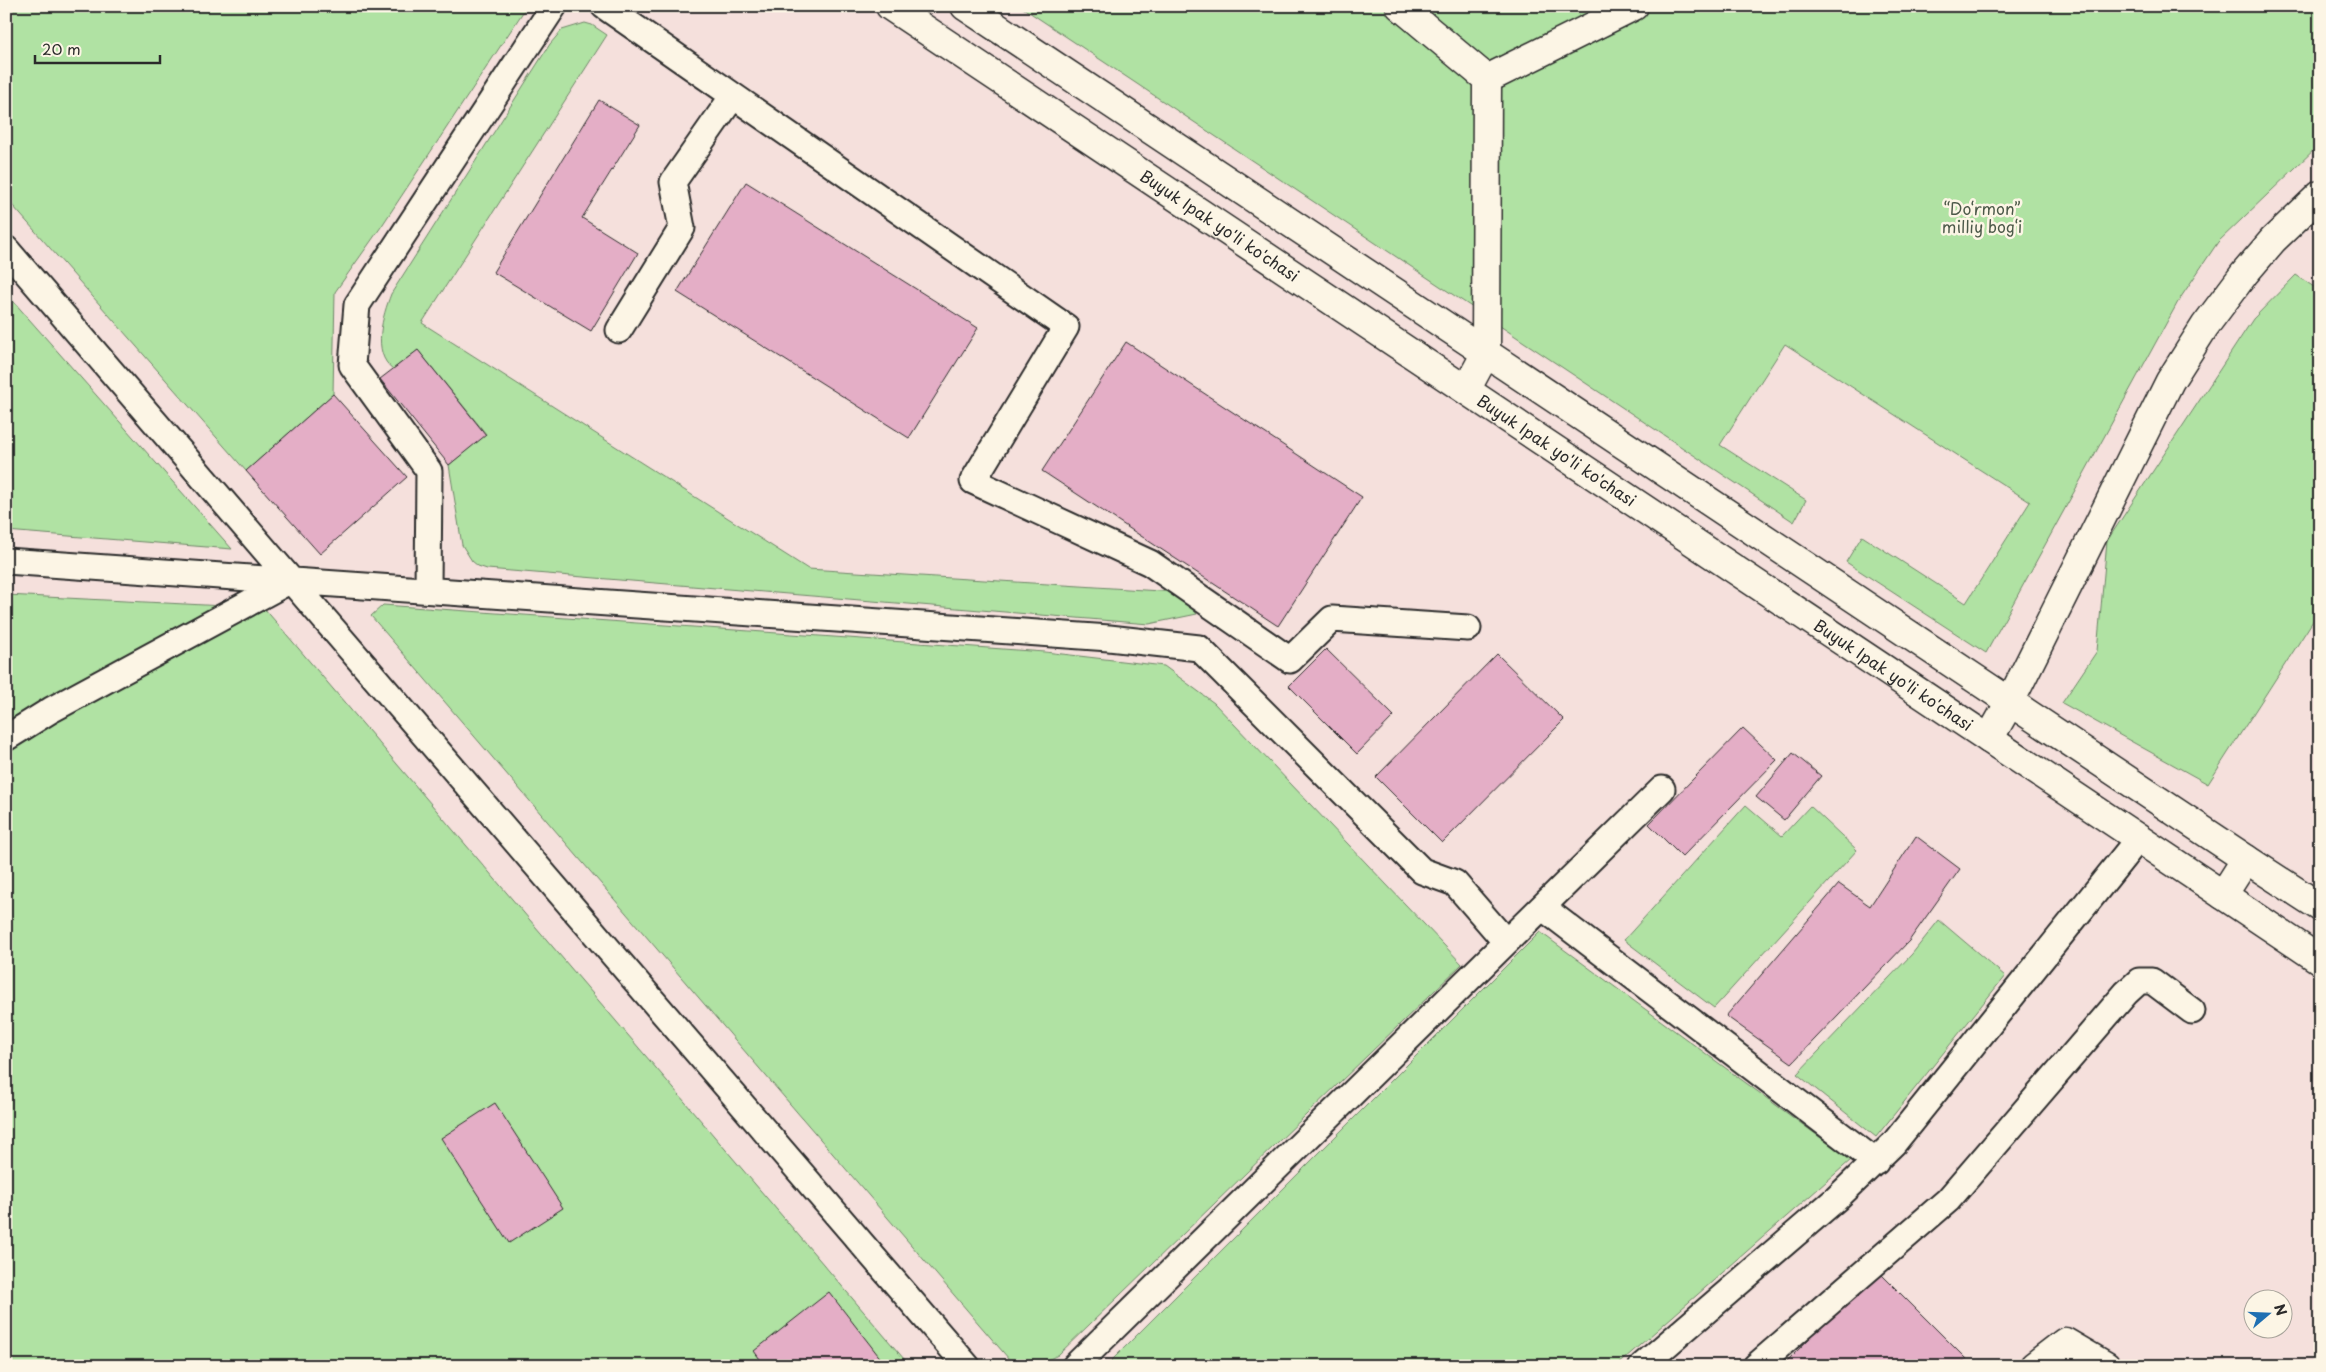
<svg xmlns="http://www.w3.org/2000/svg" width="2326" height="1372" viewBox="0 0 2326 1372" font-family="'Playpen Sans',sans-serif">
<style>
.green{fill:#b0e2a3;stroke:#6e8667}
.building{fill:#e4aec6;stroke:#2b2b2b}
.lines{fill:none;stroke-linecap:round;stroke-linejoin:round}
.lane-casing{stroke:#2b2b2b;stroke-width:29}
.street-casing{stroke:#2b2b2b;stroke-width:31}
.secondary-casing{stroke:#2b2b2b;stroke-width:31}
.lane{stroke:#fcf5e5;stroke-width:25}
.street{stroke:#fcf5e5;stroke-width:28}
.secondary{stroke:#fcf5e5;stroke-width:28}
.labels{text-anchor:middle;stroke-width:5;stroke-linejoin:round;paint-order:stroke}
.park-label{font-size:16px;fill:#4c5949;stroke:#fcf5e5}
.street-label{font-size:16px;fill:#2b2b2b;stroke:#fcf5e5}
</style>
<rect width="100%" height="100%" fill="#f5e0dc"/>
<filter id="ink" filterUnits="userSpaceOnUse"><feTurbulence type="fractalNoise" baseFrequency=".02" numOctaves="2"/><feDisplacementMap in="SourceGraphic" scale="10" xChannelSelector="R" yChannelSelector="G"/><feConvolveMatrix kernelMatrix="1 2 1 2 8 2 1 2 1" color-interpolation-filters="sRGB"/></filter>
<g filter="url(#ink)">
<path class="green" d="M6 6H527L381 227 335 292 333 394 246 471 6 198Z
M1020 6H2320V144L2218 242 2179 300 1986 653 1846 562 1862 536 1966 603 2030 502 1785 344 1720 445 1806 500 1794 522Z
M585 23 592 25 607 35 422 323 808 569 1176 592 1197 614 1149 624 487 569 478 566 472 561 462 545 449 465 486 434 418 350 393 369C371 353 383 315 391 294L550 44 562 30Z
M2296 275 2320 291V610L2208 784 2062 703 2097 651 2107 541 2253 319Z
M6 293 232 549 6 531Z
M6 595 264 608 910 1366H6Z
M383 605 1045 652 1164 666 1214 703 1462 964 1058 1355C1038 1365 1031 1366 1009 1359L371 616Z
M1746 805 1782 836 1810 806 1857 850 1714 1008 1624 940Z
M1939 920 2005 976 1876 1137 1797 1074 1912 954Z
M1540 932 1851 1160 1616 1366H1106Z"/>
<path class="building" d="M599 100 640 125 582 218 638 253 591 331 493 272Z
M746 182 978 328 909 438 677 292Z
M1126 342 1362 497 1278 626 1042 471Z
M418 350 486 435 449 465 380 379Z
M333 394 407 477 320 554 246 471Z
M1326 649 1394 716 1357 754 1289 686Z
M1497 654 1564 720 1442 843 1376 777Z
M1743 728 1777 760 1682 857 1649 824Z
M1793 753 1821 776 1784 820 1756 797Z
M1916 836 1960 869 1909 941 1792 1063 1726 1016 1839 884 1870 906Z
M495 1103 563 1208 509 1243 441 1138Z
M1877 1270 1966 1359 1959 1366H1792L1787 1361Z
M829 1292 885 1364 883 1366H765L754 1351Z"/>
<g class="lines">
<g class="lane-casing">
<path id="lane" d="M604 6 1066 327 973 481 1150 563 1290 660 1332 619 1468 628
M6 249 967 1366
M619 330 682 228 673 182 733 96
M6 561 1109 638 1199 648 1422 871 1455 883 1506 942
M428 590 429 471 352 365 357 305 554 6
M6 738 51 710 291 580
M1542 907 1876 1162
M1075 1366 1662 789
M1642 1366 1836 1199 1894 1143 2138 839
M1756 1366 1948 1200 2126 993 2139 981H2152L2192 1011"/>
</g>
<g class="street-casing">
<g id="street">
<path id="s1" d="M890 6 2223 895"/>
<path d="M965 6 2246 859"/>
<path d="M1400 6 1487 79 1486 353 1466 390"/>
<path d="M1487 79 1634 6"/>
<path d="M1989 739 2010 702 2170 381 2205 326 2244 274 2273 240 2320 195"/>
<path d="M2034 1366 2065 1342 2106 1366"/>
</g>
</g>
<g class="secondary-casing">
<path id="secondary" d="M2320 907 2246 859 2223 895 2320 960"/>
</g>
<use href="#lane" class="lane"/>
<use href="#street" class="street"/>
<use href="#secondary" class="secondary"/>
</g>
</g>
<g class="labels">
<g class="park-label">
<text x="1982" y="215">“Do‘rmon”<tspan x="1982" dy="18">milliy bog‘i</tspan></text>
</g>
<g class="street-label">
<text dy="6" stroke="none"><textPath href="#s1" startOffset="396">Buyuk Ipak yo'li ko'chasi</textPath></text>
<text dy="6" stroke="none"><textPath href="#s1" startOffset="801">Buyuk Ipak yo'li ko'chasi</textPath></text>
<text dy="6" stroke="none"><textPath href="#s1" startOffset="1206">Buyuk Ipak yo'li ko'chasi</textPath></text>
</g>
</g>
<rect width="2326" height="1372" fill="none" stroke="#fcf5e5" stroke-width="25"/>
<rect x="12" y="12" width="2301" height="1347" fill="none" stroke="#2b2b2b" stroke-width="2" filter="url(#ink)"/>
<g transform="translate(2268 1314) rotate(71)"><circle r="24" fill="#fcf5e5" stroke="#a8a49b"/>
<path d="M0-4L9 19L0 12L-9 19Z" fill="#1f6fb2"/>
<text y="-8" font-size="14" font-weight="bold" text-anchor="middle" fill="#2b2b2b">N</text>
</g>
<path d="M35 55v8h125v-8" fill="none" stroke="#2b2b2b" stroke-width="2.5"/>
<text x="42" y="55" font-size="15" fill="#2b2b2b" stroke="#fcf5e5" stroke-width="4" paint-order="stroke">20 m</text>
</svg>
